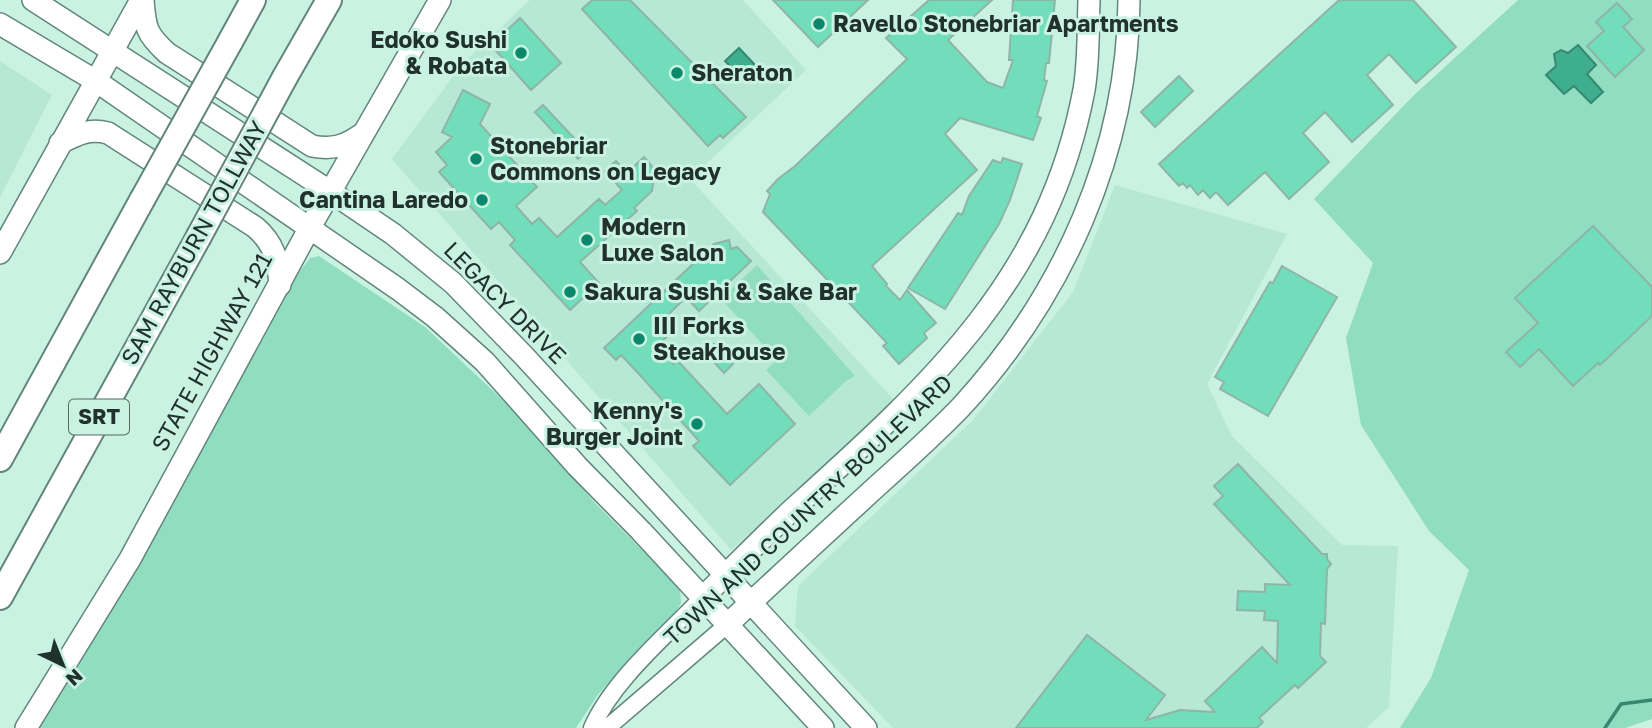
<svg xmlns="http://www.w3.org/2000/svg" width="1652" height="728" viewBox="0 0 1652 728" font-family="'Golos Text',sans-serif">
<style>
.built{fill:#b7e7d5}
.green{fill:#91ddc2}
.water{fill:#3fae8e;stroke:#368870;stroke-width:2}
.lines{fill:none;stroke-linecap:round;stroke-linejoin:round}
.stream{stroke:#368870;stroke-width:3.5}
.building{fill:#72ddbb;stroke:#8fb5a7;stroke-width:2}
.minor-casing{stroke:#62877a;stroke-width:19}
.major-casing{stroke:#62877a;stroke-width:24}
.highway-casing{stroke:#62877a;stroke-width:28}
.minor{stroke:#fff;stroke-width:16}
.major{stroke:#fff;stroke-width:21}
.highway{stroke:#fff;stroke-width:24}
.highway-bridge-casing{stroke:#62877a;stroke-width:28;stroke-linecap:butt}
.highway-bridge{stroke:#fff;stroke-width:24}
.poi-dot{fill:#0a886b;stroke:#caf2e3;stroke-width:2.5}
.labels{text-anchor:middle;stroke-width:6;stroke-linejoin:round;paint-order:stroke}
.shield{fill:#caf2e3;stroke:#546b62;stroke-width:2}
.shield-label{font-size:21px;font-weight:bold;fill:#21312b}
.poi-label{font-size:23px;font-weight:bold;fill:#21312b;stroke:#caf2e3;text-anchor:start}
.street-label{font-size:23px;fill:#21312b;stroke:#caf2e3}
</style>
<rect width="100%" height="100%" fill="#caf2e3"/>
<path class="built" d="M530 0H743L806 70 690 179 895 401 731 550 392 159 462 64Z
M0 61 52 95 0 197Z
M1115 185 1287 234 1207 384 1232 436 1342 545 1398 546 1389 707 1366 728H893L795 626 798 586 973 420 1073 292Z"/>
<path class="green" d="M1518 0H1652V719L1625 728H1400L1431 678 1469 570 1429 531 1361 425 1346 338 1373 263 1314 199 1412 97Z
M319 256 425 327 506 403 596 504 680 588 681 603 671 620 629 659 597 696 576 728H39L160 526 297 275 310 258Z
M757 265 855 376 846 381 809 416 766 370 777 360 721 299Z"/>
<path class="water" d="M1578 45 1596 65 1587 74 1603 92 1591 103 1574 86 1564 94 1546 75 1556 66 1554 54 1561 50 1568 53Z
M739 48 757 67 744 80 725 61Z"/>
<g class="lines">
<path class="stream" d="M1605 728 1621 704 1652 700"/>
</g>
<path class="building" d="M592 0H630L746 117 723 138 720 135 708 146 582 9Z
M773 0H868L818 47Z
M929 0H992L948 40 987 82 1003 88 1013 60H1009L1013 0H1055L1049 63H1046L1044 80 1047 81 1037 116 1041 118 1033 140 960 118 945 134 977 170 872 266 887 284 886 286 900 300 907 290 936 323 924 333 927 338 899 364 883 346 887 343 763 212 770 194 767 191 778 179 795 166 907 59 886 38Z
M1339 0H1413L1456 47 1416 83 1389 54 1367 75 1393 105 1352 142 1325 112 1303 133 1329 162 1289 199 1265 172 1228 205 1216 192 1210 198 1203 190 1198 195 1190 185 1187 188 1183 183 1179 186 1159 164Z
M1617 3 1632 19 1623 27 1644 50 1615 77 1587 46 1604 31 1596 22Z
M520 18 561 63 531 90 491 45Z
M1179 76 1193 91 1155 127 1141 112Z
M463 90 490 104 480 124 537 187 516 206 532 224 539 218 557 237 599 199 605 205 622 190 605 171 616 161 627 173 644 157 655 170 652 191 634 208 637 211 580 262 599 283 570 310 510 245 515 240 499 222 491 229 439 172 447 165 436 152 452 137 442 132Z
M543 105 587 152 578 159 535 112Z
M1003 158 1022 164 1010 200 999 224 945 309 908 288 958 213 962 215 969 196 993 160 1001 163Z
M1593 226 1652 287V316L1600 365 1598 363 1573 386 1539 349 1520 367 1506 352 1538 323 1515 298Z
M729 240 731 249 737 247 751 261 699 311 686 297 664 319 674 330 657 346 673 364 677 360 727 414 759 384 795 424 730 485 693 446 699 441 639 374 621 355 616 360 604 348 714 244Z
M1282 266 1337 297 1268 416 1220 389 1224 382 1215 377 1270 282 1273 283Z
M714 344 733 364 724 373 705 352Z
M1238 464 1322 554H1327V559L1331 564 1327 569 1325 624 1321 623 1320 656 1326 662 1298 688 1295 685 1259 718 1263 722 1257 728H1016L1087 635 1165 695 1146 720 1180 710 1215 712 1205 701 1262 647 1277 663 1278 621 1264 620 1265 611 1237 610 1238 591 1265 592V584L1290 585 1214 504 1223 496 1214 486Z"/>
<g class="lines">
<g class="minor-casing">
<path id="minor" d="M592 728C612 681 667 635 703 597
M607 728 728 624"/>
</g>
<g class="major-casing">
<path id="major" d="M33 0 331 192 393 234 453 283 524 356 866 728
M143 0C145 27 146 34 167 53L312 146C333 150 345 146 362 134
M0 24 96 81 398 289 435 317 485 362 577 466 641 531 823 728
M60 143C78 134 89 128 108 133L255 227C274 243 278 260 280 285
M0 253 141 0
M703 597C733 568 763 537 794 508 930 385 1048 280 1084 90 1089 61 1088 30 1089 0
M728 624C777 578 827 532 876 487 905 461 934 435 961 407 1063 296 1128 152 1129 0
M26 728 130 559 309 229 440 0"/>
</g>
<g class="highway-casing">
<path id="highway" d="M230 42 253 0
M285 77 329 0
M0 459 142 200
M0 597 198 238"/>
</g>
<use href="#minor" class="minor"/>
<use href="#major" class="major"/>
<use href="#highway" class="highway"/>
<g class="highway-bridge-casing">
<path id="highway-bridge" d="M142 200 230 42
M198 238 285 77"/>
</g>
<use href="#highway-bridge" class="highway-bridge"/>
</g>
<g class="poi-dot">
<circle cx="819" cy="24" r="7"/>
<circle cx="521" cy="53" r="7"/>
<circle cx="677" cy="73" r="7"/>
<circle cx="476" cy="159" r="7"/>
<circle cx="482" cy="200" r="7"/>
<circle cx="587" cy="240" r="7"/>
<circle cx="570" cy="292" r="7"/>
<circle cx="639" cy="339" r="7"/>
<circle cx="697" cy="424" r="7"/>
</g>
<g class="labels">
<rect class="shield" x="69" y="399.5" width="60" height="35" rx="5"/>
<g class="shield-label">
<text x="99" y="424">SRT</text>
</g>
<g class="poi-label">
<text x="833" y="32">Ravello Stonebriar Apartments</text>
<text x="507" y="48" text-anchor="end">Edoko Sushi<tspan x="507" dy="26">&amp; Robata</tspan></text>
<text x="691" y="81">Sheraton</text>
<text x="490" y="154">Stonebriar<tspan x="490" dy="26">Commons on Legacy</tspan></text>
<text x="468" y="208" text-anchor="end">Cantina Laredo</text>
<text x="601" y="235">Modern<tspan x="601" dy="26">Luxe Salon</tspan></text>
<text x="584" y="300">Sakura Sushi &amp; Sake Bar</text>
<text x="653" y="334">III Forks<tspan x="653" dy="26">Steakhouse</tspan></text>
<text x="683" y="419" text-anchor="end">Kenny's<tspan x="683" dy="26">Burger Joint</tspan></text>
</g>
<g class="street-label">
<text transform="translate(194 243) rotate(-61)" y="8">SAM RAYBURN TOLLWAY</text>
<text transform="translate(505 303) rotate(45)" y="8">LEGACY DRIVE</text>
<text transform="translate(212 352) rotate(-61)" y="8">STATE HIGHWAY 121</text>
<text transform="translate(808 510) rotate(-43)" y="8">TOWN AND COUNTRY BOULEVARD</text>
</g>
</g>
<g transform="translate(63 665) rotate(137)" stroke="#caf2e3" stroke-width="5" paint-order="stroke">
<path d="M0-5L12 26L0 18L-12 26Z" fill="#21312b"/>
<text y="-10" font-size="19" font-weight="bold" text-anchor="middle" fill="#21312b">N</text>
</g>
</svg>
